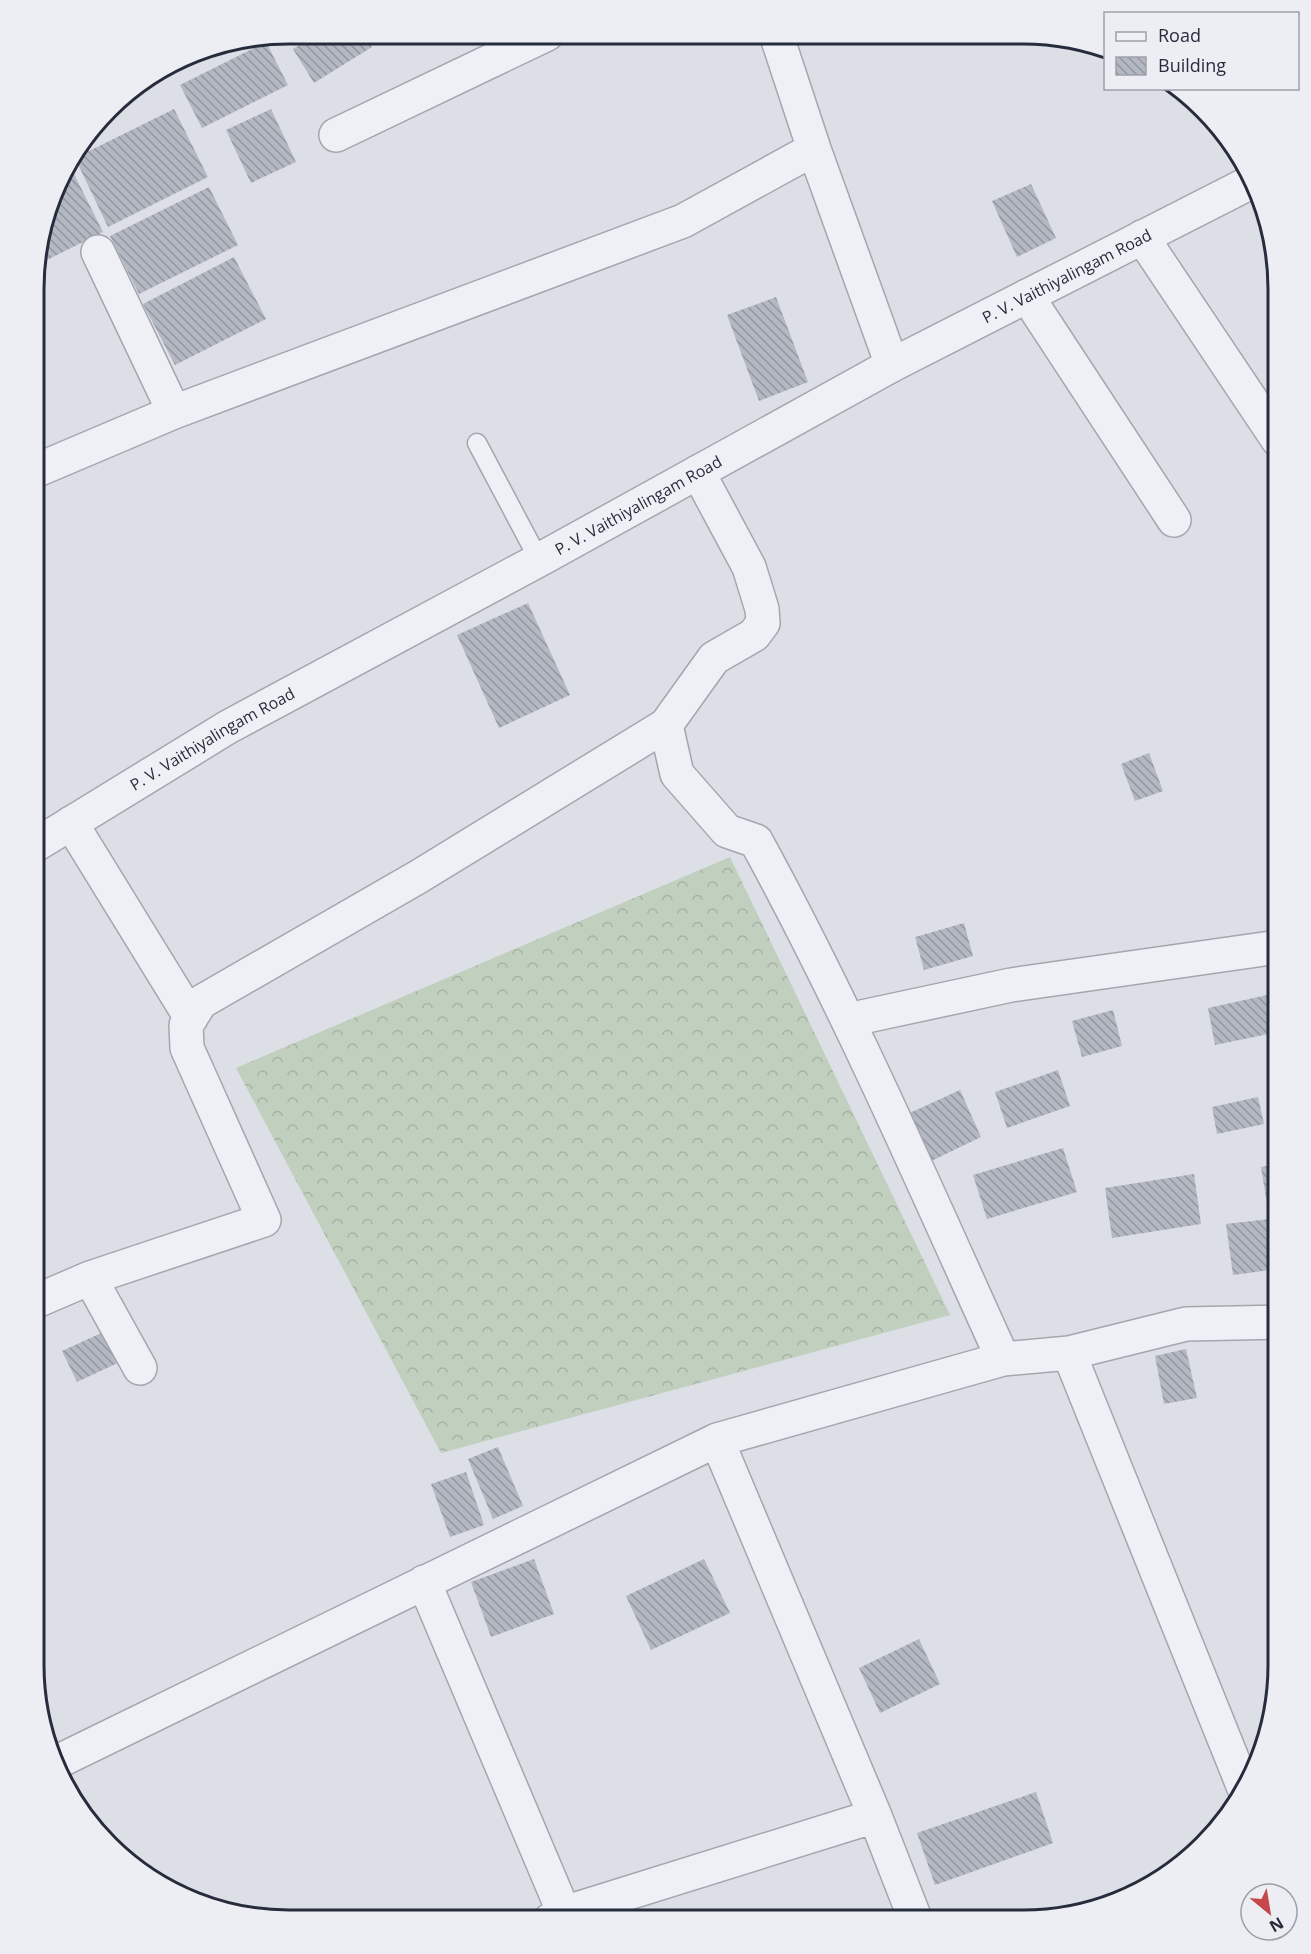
<svg xmlns="http://www.w3.org/2000/svg" width="1311" height="1954" viewBox="0 0 1311 1954" font-family="'Open Sans',sans-serif">
<style>
.forest{fill:url(#forest-crowns)}
.building{fill:url(#building-back-hatch)}
.lines{fill:none;stroke-linecap:round;stroke-linejoin:round}
.service-casing{stroke:#a3a6b0;stroke-width:21}
.minor-casing{stroke:#a3a6b0;stroke-width:36}
.tertiary-casing{stroke:#a3a6b0;stroke-width:36}
.service{stroke:#eff0f5;stroke-width:18}
.minor{stroke:#eff0f5;stroke-width:33}
.tertiary{stroke:#eff0f5;stroke-width:33}
.labels{text-anchor:middle;stroke-width:4.5;stroke-linejoin:round;paint-order:stroke}
.street-label{font-size:16px;fill:#272c3c;stroke:#eceef4}
.rim{fill:none;stroke:#272c3c;stroke-width:3}
</style>
<defs>
<pattern id="forest-crowns" width="20" height="18" patternUnits="userSpaceOnUse" patternTransform="scale(1.5)"><rect width="20" height="18" fill="#c1cfbe"/><path d="M2 6a3 3 0 1 1 6 0M12 15a3 3 0 1 1 6 0" fill="none" stroke="#a6b2a4"/></pattern>
<pattern id="building-back-hatch" width="6" height="6" patternUnits="userSpaceOnUse" patternTransform="scale(1.5)"><rect width="6" height="6" fill="#b4b8c2"/><path d="M-1 5l2 2M0 0l6 6M5-1l2 2" fill="none" stroke="#92969f"/></pattern>
</defs>
<rect width="100%" height="100%" fill="#dddfe6"/>
<path class="forest" d="M730 857 950 1315 441 1453 236 1068Z"/>
<path class="building" d="M319 33H363L372 47 314 83 293 49Z
M266 42 288 85 202 128 180 85Z
M174 109 208 177 108 227 75 158Z
M271 109 296 162 251 183 226 130Z
M71 168 103 232 35 266V255L64 171Z
M1031 184 1056 238 1017 257 992 201Z
M209 187 238 245 139 294 110 236Z
M234 257 266 319 175 365 143 304Z
M776 297 808 382 759 401 727 315Z
M528 603 570 695 499 728 457 635Z
M1149 753 1163 791 1135 801 1121 764Z
M964 923 973 956 924 970 915 937Z
M1272 994 1278 1032 1215 1045 1208 1008Z
M1113 1010 1122 1046 1082 1057 1072 1021Z
M1058 1070 1070 1106 1007 1128 995 1092Z
M960 1090 981 1137 923 1165 901 1117Z
M1258 1097 1264 1124 1217 1134 1212 1107Z
M1063 1148 1077 1192 987 1219 973 1175Z
M1278 1164V1202L1267 1204 1261 1167Z
M1194 1174 1201 1224 1112 1238 1105 1188Z
M1278 1218V1269L1233 1275 1226 1224Z
M110 1329 124 1360 77 1382 62 1351Z
M1186 1349 1197 1398 1164 1404 1155 1356Z
M498 1447 523 1506 493 1519 468 1459Z
M466 1472 484 1525 450 1537 431 1484Z
M534 1559 554 1614 491 1637 471 1582Z
M704 1559 730 1613 651 1650 626 1596Z
M919 1639 940 1684 880 1713 859 1668Z
M1036 1792 1053 1843 935 1885 917 1833Z"/>
<g class="lines">
<g class="service-casing">
<path id="service" d="M477 443 539 560"/>
</g>
<g class="minor-casing">
<path id="minor" d="M776 34 814 149 892 365
M336 135 547 34
M1142 237 1278 440
M98 252 174 412 683 221 814 149
M1027 296 1174 520
M35 471 174 412
M698 472 749 567 762 609 763 623 754 635 714 658 666 725 677 774 727 831 756 841C848 1009 924 1185 1003 1359
M71 823 191 1018
M848 1020 1011 985 1278 947
M90 1278 264 1220 187 1048 186 1025 201 1002 418 877 666 725
M34 1302 90 1278 140 1368
M1069 1353 1244 1788
M717 1440 875 1816 916 1921
M424 1582 564 1913
M53 1764 717 1440 1003 1359 1069 1353 1186 1324 1278 1322
M550 1920 564 1913 875 1816"/>
</g>
<g class="tertiary-casing">
<g id="tertiary">
<path id="s1" d="M34 846 228 727 539 560 892 365 1253 181"/>
</g>
</g>
<use href="#service" class="service"/>
<use href="#minor" class="minor"/>
<use href="#tertiary" class="tertiary"/>
</g>
<g class="labels">
<g class="street-label">
<text dy="6" stroke="none"><textPath href="#s1" startOffset="1180">P. V. Vaithiyalingam Road</textPath></text>
<text dy="6" stroke="none"><textPath href="#s1" startOffset="694">P. V. Vaithiyalingam Road</textPath></text>
<text dy="6" stroke="none"><textPath href="#s1" startOffset="208">P. V. Vaithiyalingam Road</textPath></text>
</g>
</g>
<path d="M0 0H1311V1954H0ZM289 44H1023A245 245 0 0 1 1268 289V1665A245 245 0 0 1 1023 1910H289A245 245 0 0 1 44 1665V289A245 245 0 0 1 289 44Z" fill="#eceef4" fill-rule="evenodd"/>
<path class="rim" d="M289 44H1023A245 245 0 0 1 1268 289V1665A245 245 0 0 1 1023 1910H289A245 245 0 0 1 44 1665V289A245 245 0 0 1 289 44Z"/>
<rect x="1104" y="12" width="195" height="78" fill="#eceef4" stroke="#9da0aa" stroke-width="1.5"/>
<rect x="1116" y="32" width="30" height="9" fill="#eff0f5" stroke="#9da0aa" stroke-width="1.5"/>
<text x="1158" y="42" font-size="18" fill="#272c3c">Road</text>
<rect x="1116" y="57" width="30" height="18" fill="url(#building-back-hatch)" stroke="#9da0aa" stroke-width="1.5"/>
<text x="1158" y="72" font-size="18" fill="#272c3c">Building</text>
<g transform="translate(1269 1912) rotate(150)"><circle r="28" fill="#eceef4" stroke="#9da0aa" stroke-width="1.5"/>
<path d="M0-4.5L10 22L0 15L-10 22Z" fill="#c64749"/>
<text y="-9" font-size="16" font-weight="bold" text-anchor="middle" fill="#272c3c">N</text>
</g>
</svg>
